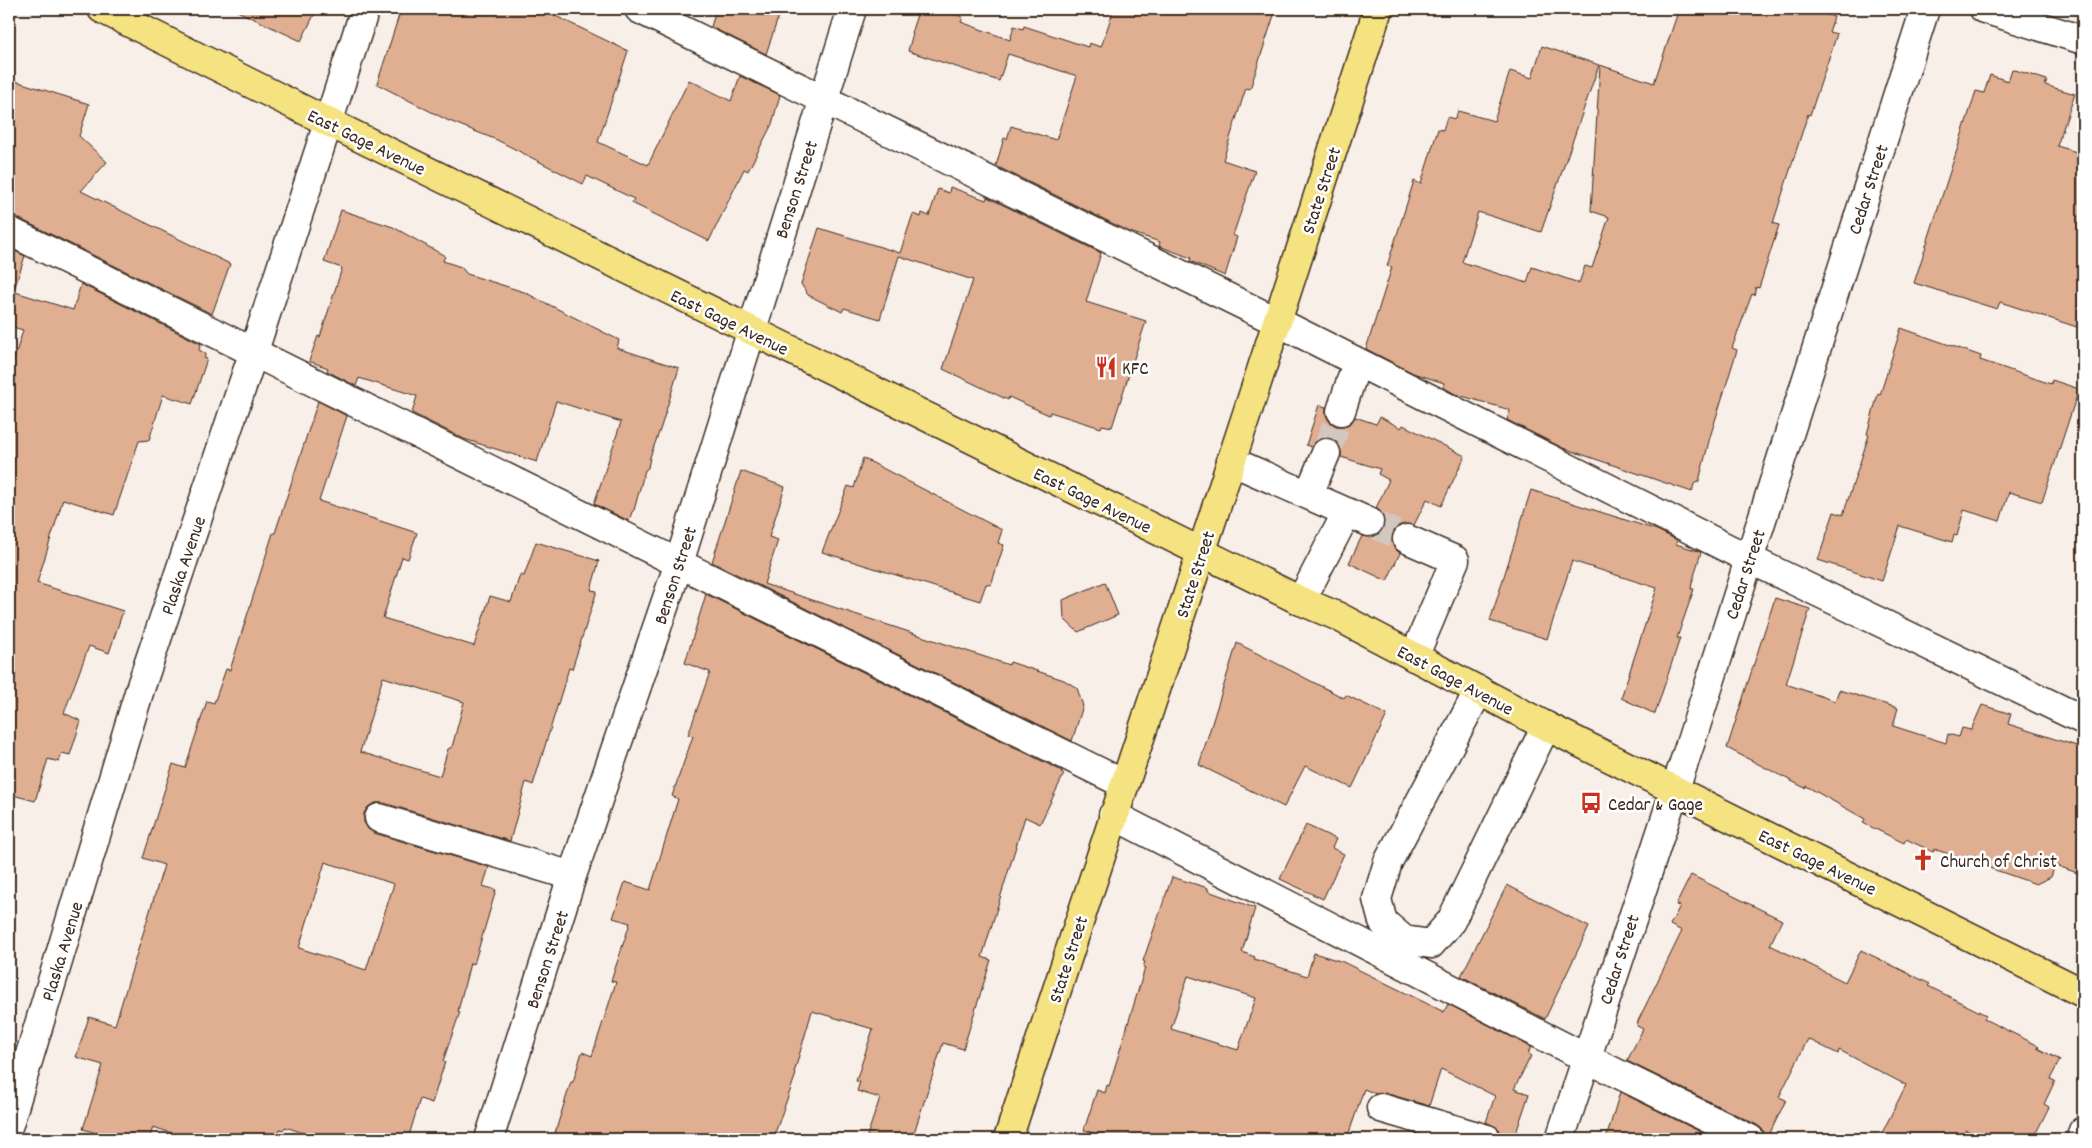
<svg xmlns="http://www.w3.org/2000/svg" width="2092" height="1148" viewBox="0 0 2092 1148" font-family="Dekko,sans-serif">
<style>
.building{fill:#e0af92;stroke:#3b2a1e;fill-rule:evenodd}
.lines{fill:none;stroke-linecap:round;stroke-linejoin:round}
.minor-tunnel{stroke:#d3c8c0;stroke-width:28;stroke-dasharray:28 14;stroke-linecap:butt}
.minor-casing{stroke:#3b2a1e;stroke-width:31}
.major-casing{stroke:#3b2a1e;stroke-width:31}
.minor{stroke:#fff;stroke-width:28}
.major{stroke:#f5e382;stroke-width:28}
.labels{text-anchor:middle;stroke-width:5;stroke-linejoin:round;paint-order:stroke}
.street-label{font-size:19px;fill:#3b2a1e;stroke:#fff}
.poi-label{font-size:19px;fill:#3b2a1e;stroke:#fff;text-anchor:start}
</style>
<rect width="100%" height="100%" fill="#f9efe9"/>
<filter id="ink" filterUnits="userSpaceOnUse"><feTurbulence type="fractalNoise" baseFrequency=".02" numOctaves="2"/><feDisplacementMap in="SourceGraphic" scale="10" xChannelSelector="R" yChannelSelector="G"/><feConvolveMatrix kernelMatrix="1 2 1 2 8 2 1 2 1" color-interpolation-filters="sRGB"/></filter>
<g filter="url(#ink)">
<path class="building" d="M233 9H317L301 41Z
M401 9H541L628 51 598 142 648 165 689 80 731 101 740 76 780 95 772 124 748 171 744 169 709 241 632 203 634 199 587 176 583 184 497 140 447 120 377 84Z
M716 9H781L766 54 711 27Z
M919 9H939L963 17 961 22 1010 40 1014 26 1023 29 1024 26 1088 47 1089 43 1101 47 1114 9H1276L1250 89 1246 88 1223 160 1255 171 1233 235 1237 237 1225 276 1190 261 1191 258 1159 246 1160 242 1130 232 996 166 1004 138 1007 139 1011 126 1056 140 1077 76 1008 54 999 81 908 51 913 33H911Z
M1679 9H1810L1834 17 1829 32 1837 34 1810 115 1808 114 1773 223 1779 225 1759 288 1756 287 1754 295 1752 294 1732 348 1737 350 1710 437 1699 481 1694 484 1692 492 1563 448 1507 420 1510 410 1455 394 1443 387 1444 383 1413 373 1366 349 1392 267 1387 266 1414 181 1421 184 1438 129 1443 130 1447 117 1455 119 1458 111 1494 121 1510 71 1532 78 1542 46 1599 65 1541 232 1478 212 1462 262 1527 283 1532 267 1579 283 1585 266 1592 268 1609 217 1591 211 1600 65 1654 83Z
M2012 69 2047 80 2045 85 2075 94 2057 146 2083 154V329L2000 302 1997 309 1914 283 1976 91 1984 93 1990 75 2008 81Z
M9 79 89 104 79 136 107 162 81 191 230 264 212 314 16 217 9 215Z
M950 187 986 200 987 197 1101 253 1086 302 1146 321 1112 427 1102 425 1101 428 1050 412 1049 415 1009 397 1008 400 943 369 973 280 899 256 880 319 844 308 842 312 808 295 801 284 819 228 900 253 913 214 921 217 922 213 929 216 938 189 949 193Z
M341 210 393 227 445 256 443 261 461 267 467 274 524 292 619 340 617 348 679 368 661 427 650 457 648 468 645 470 634 510 632 512 629 521 594 504 621 422 556 401 537 462 464 439 412 413 417 396 359 378 356 386 327 371 328 368 309 361 318 336 320 337 342 268 324 262Z
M9 248 25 256 15 287 9 286Z
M81 284 201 344 199 350 206 354 204 358 207 359 192 404 163 395 149 440 139 441 114 515 63 499 37 583 123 611 109 653 89 646 64 713 81 721 70 755 62 753 59 762 48 759 35 801 9 794V376L23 330 9 326V290L73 310Z
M1901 328 1981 356 1980 360 2051 384 2052 380 2079 389 2042 502 2009 492 2000 521 1964 510 1957 536 1954 535 1952 542 1900 526 1882 581 1818 560 1834 512 1843 515 1869 435 1867 434 1878 394 1880 395Z
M318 401 347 416 319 501 417 533 408 559 402 557 383 618 474 646 490 596 511 602 520 575 524 576 536 542 599 561 591 590 597 591 572 669 569 668 533 785 526 782 510 841 384 803H375L368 807 364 813V822L368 829 374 833 489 867 483 886 496 890 474 964 470 963 458 1011 460 1012 443 1061 445 1062 432 1103 420 1099 408 1139H323L285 1127 283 1130 280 1129 277 1139H190L153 1127 149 1139H116L83 1129 103 1065 76 1057 89 1017 115 1025 164 865 143 858 162 798 173 764 185 768 207 701 214 703 226 669 230 670 273 533H275ZM383 677 464 702 452 747 448 749 440 776 360 752ZM325 862 394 884 366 970 299 948Z
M1319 405 1326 407V415L1329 421 1336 426H1345L1351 423 1355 417 1376 424 1380 417 1401 428 1403 425 1465 456 1441 506 1427 499 1414 525 1405 524 1398 526 1393 532 1392 541 1394 548 1400 553 1387 581 1349 563 1362 536 1371 537 1379 534 1383 529 1384 520 1381 512 1376 508 1389 480 1378 474 1380 469 1341 457V450L1339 444 1332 438H1323L1317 440 1311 447 1306 445Z
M863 458 1002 530 998 543 1004 545 991 585 986 584 980 601 822 552 848 486 854 488Z
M741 471 785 487 769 537 778 540 764 584 1009 665 1010 662 1064 680 1077 688 1083 706 1072 741 712 562Z
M1531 490 1657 530 1677 540 1676 544 1701 552 1692 583 1691 589H1694L1677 638H1680L1655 714 1621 698 1657 588 1572 561 1547 639 1490 621Z
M1105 582 1118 615 1078 632 1064 619 1063 600Z
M706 594 1062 771 1061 773 1064 774 1040 824 1025 817 982 957 991 960 963 1049 943 1043 912 1139H866L880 1098 857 1091 860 1082 856 1081 873 1029 812 1011 794 1073 796 1074 773 1139H553L571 1082H573L582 1052 592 1056 616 982 611 981 630 923 613 918 625 882 650 890 678 799 672 796 693 736 688 735 710 672 685 663Z
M1775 598 1810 609 1786 684 1835 701 1839 690 1898 708 1893 726 1946 743 1948 734 1959 737 1962 728 1971 730 1982 705 2011 714 2008 724 2083 748V875L2055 865 2051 877 2036 884 1934 849 1933 852 1906 839 1904 843 1863 823 1865 819 1806 786 1805 788 1727 748Z
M1237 643 1344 698 1346 695 1387 715 1352 788 1305 766 1284 807 1199 765Z
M1306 825 1336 839 1332 848 1344 854 1323 899 1280 879Z
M1691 875 1782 920 1770 945 1845 982 1861 950 1930 984 1928 986 1986 1015 1984 1019 2039 1046 2037 1048 2060 1060 2050 1079 2055 1081 2044 1104 2049 1107 2033 1139H1987L1966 1130 1963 1139H1879L1906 1085 1839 1050 1838 1054 1808 1039 1779 1097 1786 1100 1767 1139H1765L1763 1130 1757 1125 1627 1061 1643 1029 1637 1026 1638 1021 1682 931 1670 925 1680 906 1676 905Z
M1172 877 1208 888V891L1255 908 1242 952 1255 957 1254 959 1307 976 1314 953 1343 962 1444 1012 1448 1004 1531 1047 1528 1054 1531 1056 1514 1089 1529 1094 1514 1139H1502L1499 1129 1486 1122 1495 1096 1441 1069 1429 1106 1385 1093 1376 1094 1364 1089 1347 1139H1113L1084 1130 1097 1090 1105 1093 1107 1085 1109 1086 1145 968 1143 967 1145 962 1143 961ZM1188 976 1256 998 1238 1050 1171 1029Z
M1507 885 1589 927 1545 1019 1461 976Z
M1620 1092 1715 1139H1606Z"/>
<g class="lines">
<path class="minor-tunnel" d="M1326 453 1341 411
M1369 522 1407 539"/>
<g class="minor-casing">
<path id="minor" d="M639 9 1278 322 1749 559 2083 720
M1984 9 2083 40
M9 231 1124 784
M1341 411 1357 362
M1231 461 1369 522
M1309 494 1326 453
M1407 539 1455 560 1414 657
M1301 601 1347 512
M1479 690 1388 862 1377 899 1383 922 1404 940 1431 944 1451 921 1546 726
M1113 815 1586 1058 1750 1139
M379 818 572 876
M1381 1108 1487 1139
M9 1124 140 689 253 354 365 9
M489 1139 572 876 679 563 852 9
M1560 1139 1693 735 1925 9
M2080 1139 2083 1131"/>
</g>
<g class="major-casing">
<path id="major" d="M102 9 328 122 1301 601 1337 616 1546 726 2083 993
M1008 1139C1131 762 1258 387 1378 9"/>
</g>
<use href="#minor" class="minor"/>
<use href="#major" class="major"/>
</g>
</g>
<defs>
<g id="restaurant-bare" transform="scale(1.725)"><path d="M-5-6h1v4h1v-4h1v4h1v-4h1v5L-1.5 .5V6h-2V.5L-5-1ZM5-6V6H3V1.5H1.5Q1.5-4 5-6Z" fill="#c8321e" stroke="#fff" stroke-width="2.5" paint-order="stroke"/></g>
<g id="bus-bare" transform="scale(1.725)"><path d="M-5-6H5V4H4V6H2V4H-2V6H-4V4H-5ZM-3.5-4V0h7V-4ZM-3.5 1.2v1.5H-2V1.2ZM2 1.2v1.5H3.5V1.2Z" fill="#c8321e" stroke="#fff" stroke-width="2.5" paint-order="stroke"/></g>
<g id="church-bare" transform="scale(1.725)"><path d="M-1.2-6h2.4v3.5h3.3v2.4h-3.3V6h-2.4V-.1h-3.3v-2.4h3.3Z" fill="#c8321e" stroke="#fff" stroke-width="2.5" paint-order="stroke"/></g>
</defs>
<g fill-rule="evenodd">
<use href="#restaurant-bare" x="1106" y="367"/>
<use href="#bus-bare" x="1591" y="803"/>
<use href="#church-bare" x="1923" y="860"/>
</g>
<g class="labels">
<g class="street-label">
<text transform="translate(367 141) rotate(26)" y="7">East Gage Avenue</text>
<text transform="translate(795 189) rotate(-72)" y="7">Benson Street</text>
<text transform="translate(1867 189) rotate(-72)" y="7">Cedar Street</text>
<text transform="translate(1320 190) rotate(-72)" y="7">State Street</text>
<text transform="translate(730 321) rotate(26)" y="7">East Gage Avenue</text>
<text transform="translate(1093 499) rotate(26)" y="7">East Gage Avenue</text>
<text transform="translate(182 565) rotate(-71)" y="7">Plaska Avenue</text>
<text transform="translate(1194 574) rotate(-72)" y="7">State Street</text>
<text transform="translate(1744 574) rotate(-72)" y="7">Cedar Street</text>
<text transform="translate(674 575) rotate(-72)" y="7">Benson Street</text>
<text transform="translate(1456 679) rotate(28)" y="7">East Gage Avenue</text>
<text transform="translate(1818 861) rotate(26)" y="7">East Gage Avenue</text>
<text transform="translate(61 951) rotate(-73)" y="7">Plaska Avenue</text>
<text transform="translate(546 959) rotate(-72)" y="7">Benson Street</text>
<text transform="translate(1067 959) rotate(-72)" y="7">State Street</text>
<text transform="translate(1618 959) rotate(-72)" y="7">Cedar Street</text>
</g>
<g class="poi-label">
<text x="1122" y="374">KFC</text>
<text x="1608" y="810">Cedar &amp; Gage</text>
<text x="1940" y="867">Church of Christ</text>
</g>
</g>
<rect width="2092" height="1148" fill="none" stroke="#fff" stroke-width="30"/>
<rect x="15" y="15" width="2062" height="1118" fill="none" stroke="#3b2a1e" stroke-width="2" filter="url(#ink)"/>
</svg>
